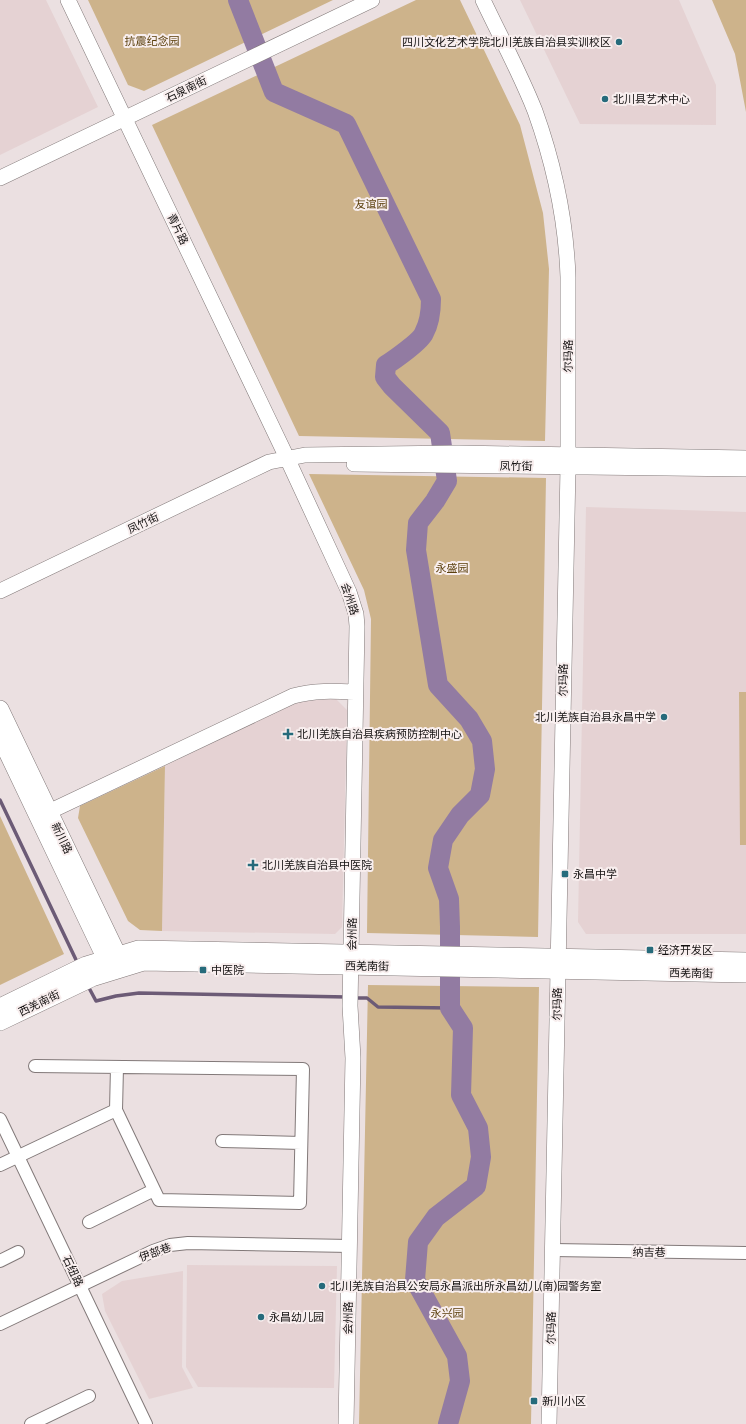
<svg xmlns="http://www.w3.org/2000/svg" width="746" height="1424" viewBox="0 0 746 1424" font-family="'Fira Sans','Noto Sans SC',sans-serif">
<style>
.built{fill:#e5d2d3}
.green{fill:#cdb38b}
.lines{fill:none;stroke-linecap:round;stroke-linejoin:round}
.stream{stroke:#6c5b76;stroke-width:3.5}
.river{stroke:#927ba2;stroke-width:20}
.minor-casing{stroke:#827979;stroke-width:14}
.tertiary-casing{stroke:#827979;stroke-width:16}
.secondary-casing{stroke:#827979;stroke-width:18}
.minor{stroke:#fff;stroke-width:12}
.tertiary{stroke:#fff;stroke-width:15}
.secondary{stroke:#fff;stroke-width:17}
.poi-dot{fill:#266b7b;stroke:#f8eeee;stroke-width:1.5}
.labels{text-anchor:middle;stroke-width:4;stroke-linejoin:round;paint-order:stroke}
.park-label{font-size:11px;fill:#5c400d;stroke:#f8eeee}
.poi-label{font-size:11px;fill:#141111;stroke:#f8eeee;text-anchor:start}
.street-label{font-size:11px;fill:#141111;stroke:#f8eeee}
</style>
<rect width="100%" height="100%" fill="#ebe0e1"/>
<path class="built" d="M0 0H46L98 107 0 155Z
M520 0H679L716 85V125L580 124Z
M586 507 746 512V934H586L578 922Z
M336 699 347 710 342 927 335 934 162 931 165 766 279 710 300 702 316 700Z
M187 1265 337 1266 334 1388 198 1387 186 1367Z
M183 1271 182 1367 193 1388 149 1399 105 1311 102 1294 122 1281Z"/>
<path class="green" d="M88 0H333L144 91 128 85Z
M416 0H460L520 125 543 213 549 269 545 441 299 436 152 125Z
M712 0H746V112L735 54Z
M309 474 546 478 538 937 367 933 371 619 364 590Z
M739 692H746V845H740Z
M165 766 162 931 140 930 128 921 78 818 80 806Z
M0 816 64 954 0 985Z
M368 985 539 987 531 1424H359Z"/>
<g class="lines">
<path class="stream" d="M0 800 78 964
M88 986 96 1001 116 996 139 993 347 997
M353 998H367L378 1007 450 1008"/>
<path class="river" d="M238 0 274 92 346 124 431 299C431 311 430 322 424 333 421 341 394 360 386 365L385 377 392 386 440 433 447 481 435 501 418 523 416 550 438 685 469 719 482 741 485 769 480 795 460 815 443 840 438 868 449 899 450 927V1008L463 1028 461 1095 478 1128 481 1157 476 1186 436 1217 418 1242 415 1280 457 1356 460 1381 448 1424"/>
<g class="minor-casing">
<path id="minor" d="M35 1066 303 1069 300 1203 159 1200 116 1110 117 1067
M0 1119 146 1424
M222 1141 301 1143
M0 1165 116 1110
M89 1222 154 1190
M553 1250 746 1253
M0 1261 18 1252
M0 1324 153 1251 170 1245 188 1243 350 1246
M31 1424 89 1396"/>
</g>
<g class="tertiary-casing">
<path id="tertiary" d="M68 0 287 458 349 592 356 614 357 626 350 1006 353 1058 346 1424
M483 0C500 36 520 73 535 111 554 164 566 220 568 277V467L549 1424
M0 178 372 0
M354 464 746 469
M0 591 269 462 305 455 458 453 746 458
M38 817 293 696C314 690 334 691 355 692"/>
</g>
<g class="secondary-casing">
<path id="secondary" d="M0 709 122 964
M0 737 111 970
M0 1007 86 965 138 949 746 961
M0 1022 92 978 144 962 746 974"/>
</g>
<use href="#minor" class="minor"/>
<use href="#tertiary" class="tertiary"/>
<use href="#secondary" class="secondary"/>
</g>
<g class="poi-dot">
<circle cx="619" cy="42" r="4"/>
<circle cx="605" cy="99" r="4"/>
<circle cx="664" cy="717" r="4"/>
<path d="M286 728h4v4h4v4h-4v4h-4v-4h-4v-4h4z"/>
<path d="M251 859h4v4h4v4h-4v4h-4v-4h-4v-4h4z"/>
<rect x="561" y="870" width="8" height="8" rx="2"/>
<rect x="646" y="946" width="8" height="8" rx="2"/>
<rect x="199" y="966" width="8" height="8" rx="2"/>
<circle cx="322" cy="1286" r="4"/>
<circle cx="261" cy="1317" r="4"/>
<rect x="530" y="1397" width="8" height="8" rx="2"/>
</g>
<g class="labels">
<g class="park-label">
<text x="152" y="45">抗震纪念园</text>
<text x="371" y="208">友谊园</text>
<text x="452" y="572">永盛园</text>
<text x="447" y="1317">永兴园</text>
</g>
<g class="poi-label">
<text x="611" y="46" text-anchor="end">四川文化艺术学院北川羌族自治县实训校区</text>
<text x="613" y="103">北川县艺术中心</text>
<text x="656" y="721" text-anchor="end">北川羌族自治县永昌中学</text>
<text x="297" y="738">北川羌族自治县疾病预防控制中心</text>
<text x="262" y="869">北川羌族自治县中医院</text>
<text x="573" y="878">永昌中学</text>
<text x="658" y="954">经济开发区</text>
<text x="211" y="974">中医院</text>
<text x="330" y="1290">北川羌族自治县公安局永昌派出所永昌幼儿(南)园警务室</text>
<text x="269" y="1321">永昌幼儿园</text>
<text x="542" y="1405">新川小区</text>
</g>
<g class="street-label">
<text transform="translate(186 89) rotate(-26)" y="4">石泉南街</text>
<text transform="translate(178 229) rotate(64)" y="4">青片路</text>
<text transform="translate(568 356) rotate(-89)" y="4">尔玛路</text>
<text transform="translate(516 466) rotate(1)" y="4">凤竹街</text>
<text transform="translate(143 523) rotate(-26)" y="4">凤竹街</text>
<text transform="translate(350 599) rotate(72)" y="4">会州路</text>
<text transform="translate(563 680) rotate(-89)" y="4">尔玛路</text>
<text transform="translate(62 838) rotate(64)" y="4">新川路</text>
<text transform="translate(352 934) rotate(-89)" y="4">会州路</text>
<text transform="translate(367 966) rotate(1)" y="4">西羌南街</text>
<text transform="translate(691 973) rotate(1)" y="4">西羌南街</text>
<text transform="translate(39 1003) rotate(-26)" y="4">西羌南街</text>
<text transform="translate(557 1004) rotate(-89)" y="4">尔玛路</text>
<text transform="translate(155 1252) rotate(-20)" y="4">伊部巷</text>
<text transform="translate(649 1252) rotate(1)" y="4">纳吉巷</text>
<text transform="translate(73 1271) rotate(64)" y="4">石纽路</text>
<text transform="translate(348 1318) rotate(-89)" y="4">会州路</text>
<text transform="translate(551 1328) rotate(-89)" y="4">尔玛路</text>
</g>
</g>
</svg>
